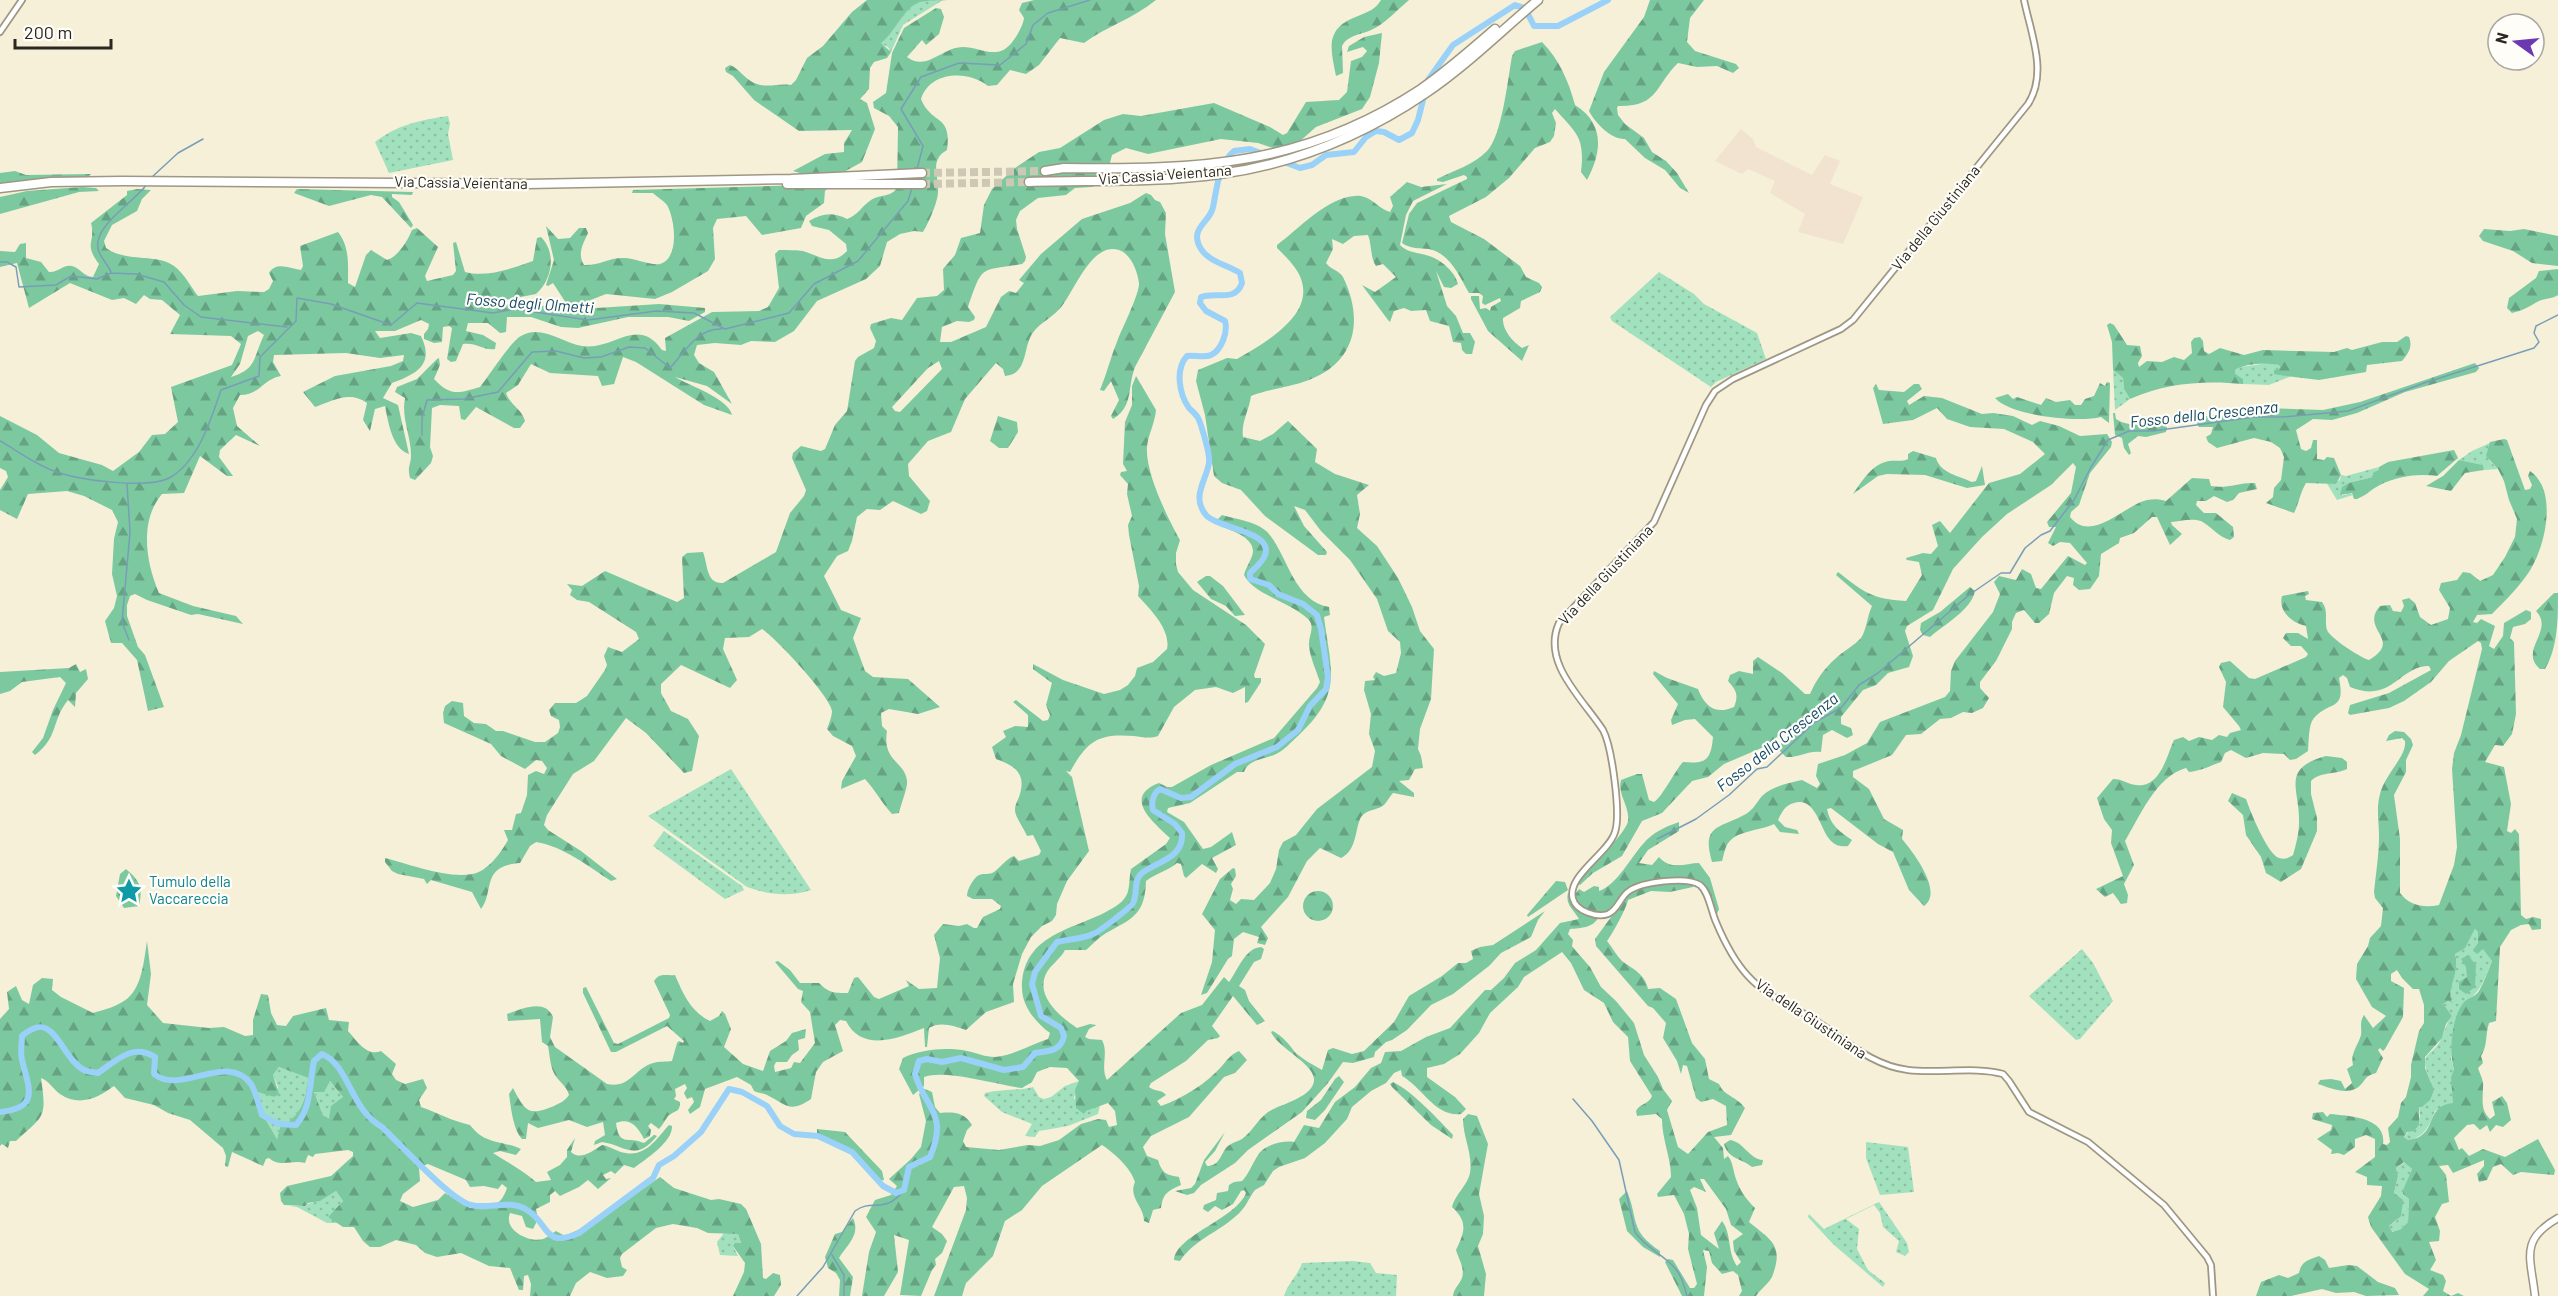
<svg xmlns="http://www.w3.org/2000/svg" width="2558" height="1296" viewBox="0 0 2558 1296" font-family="Barlow,sans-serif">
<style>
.industrial{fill:#f2e3d0}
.grass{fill:url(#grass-dots)}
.forest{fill:url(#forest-firs);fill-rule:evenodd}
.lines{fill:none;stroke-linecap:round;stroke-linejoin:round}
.stream{stroke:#789eb7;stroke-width:1.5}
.river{stroke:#9ad1f8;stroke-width:6}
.highway-tunnel{stroke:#cdc8b4;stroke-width:8;stroke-dasharray:8 4;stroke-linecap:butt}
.minor-casing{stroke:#9e9783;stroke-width:8}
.major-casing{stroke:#9e9783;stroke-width:9}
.highway-casing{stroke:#9e9783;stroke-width:11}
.minor{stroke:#fff;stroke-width:4.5}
.major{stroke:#fff;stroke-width:6}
.highway{stroke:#fff;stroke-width:8}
.labels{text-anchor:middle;stroke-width:4.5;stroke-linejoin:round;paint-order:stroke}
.street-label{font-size:15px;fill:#29271f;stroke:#fefdf8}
.culture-label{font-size:15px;fill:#0d838f;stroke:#fefdf8;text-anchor:start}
.water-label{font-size:16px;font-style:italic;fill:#124868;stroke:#fefdf8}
</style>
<defs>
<pattern id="grass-dots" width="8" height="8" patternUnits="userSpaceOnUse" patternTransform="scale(1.5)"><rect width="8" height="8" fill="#a1e1bd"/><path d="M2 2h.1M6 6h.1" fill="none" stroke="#8bc1a2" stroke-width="1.8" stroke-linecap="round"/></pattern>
<pattern id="forest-firs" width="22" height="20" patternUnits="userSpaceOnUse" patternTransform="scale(1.5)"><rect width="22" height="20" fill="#7cc9a0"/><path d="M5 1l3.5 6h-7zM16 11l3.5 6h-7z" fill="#66a382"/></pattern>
</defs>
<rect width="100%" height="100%" fill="#f6f0d9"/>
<path class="industrial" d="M1741 129 1753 139 1756 147 1812 175 1825 155 1840 161 1830 184 1863 197 1843 244 1798 232 1805 214 1770 193 1775 181 1748 169 1742 174 1715 161Z"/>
<path class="grass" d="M943 0 903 25 891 52 888 47 880 43C895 33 905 6 919 2 926 0 936 1 943 0Z
M448 116 450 124 448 134 453 160 389 173 375 142C397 125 420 120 448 116Z
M1659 272 1694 294 1704 304 1757 333 1766 359 1716 382 1711 387 1612 321 1610 317Z
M2269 363 2279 365 2280 368 2274 370 2279 375 2292 376 2269 385 2243 384V379L2234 374 2235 370 2240 367Z
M2113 370 2123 378 2124 389 2130 399 2115 410Z
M2490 443 2489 460 2498 469 2484 470 2483 465 2459 460 2472 451Z
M2379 467 2373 477 2348 483 2342 487V496L2350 493 2353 495 2337 500 2326 482 2332 484 2340 480 2341 475 2346 476Z
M731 769 811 890C790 897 768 895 747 887L648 816Z
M664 831 742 886 744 890 725 899 653 846Z
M2475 929 2478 932V943L2474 950 2483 948 2492 961C2485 977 2481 993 2465 1002L2451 1058 2454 1070 2453 1103 2435 1111C2430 1125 2424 1138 2408 1140L2404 1137 2420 1117 2419 1106 2431 1082C2416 1049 2433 1059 2442 1037 2446 1029 2446 1023 2452 1016L2442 1004 2448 1001 2451 1003C2447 985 2461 972 2455 954L2465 947Z
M2082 949 2093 963 2113 1001 2080 1039 2076 1040 2029 996Z
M279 1067 308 1078C306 1100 301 1116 280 1127L277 1139 259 1108 258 1091 274 1097 278 1087 273 1075Z
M330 1081 343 1097 330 1118 323 1115 314 1092H318Z
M1079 1081 1074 1098 1086 1111 1100 1105 1098 1114 1068 1126 1039 1131 1035 1137 1025 1136 1032 1124 1002 1112 984 1096 985 1093C1001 1089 1017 1091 1033 1087L1039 1097 1044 1099 1051 1097 1065 1086Z
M1866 1142 1908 1147 1914 1192 1880 1195 1866 1158Z
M2405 1162 2412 1169 2403 1191V1194L2409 1199 2408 1222 2401 1229 2391 1232 2389 1226 2397 1220 2399 1198 2394 1193 2398 1176 2396 1168Z
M336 1191 343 1201 328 1217 341 1223H327L297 1207 290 1206C306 1207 322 1200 336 1191Z
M1879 1202 1907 1243 1909 1252 1905 1256 1896 1252 1899 1241 1883 1227 1880 1213 1874 1205 1846 1219 1859 1229 1857 1249 1868 1270 1885 1283 1883 1287 1833 1244 1808 1217 1809 1214 1824 1229Z
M724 1233 738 1234 741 1243 733 1246 738 1256 720 1255 717 1242Z
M1352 1261 1370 1263 1376 1273 1397 1275 1396 1296H1284C1288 1283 1298 1275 1302 1263Z"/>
<path class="forest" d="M867 0H948C939 1 928 0 920 2 904 7 895 33 881 43L891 52 887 58 874 62 870 68 869 89 860 99 867 103 875 129 862 162 842 173 825 191 824 203 806 216 801 228 762 235 746 216 717 219 713 228 715 259 708 271 672 292 655 299 606 294 578 305 566 303 553 283 548 286 546 285 554 260 546 226 558 239 570 238 579 228H586L588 233C583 244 577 254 584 265 598 266 611 257 624 258 635 258 651 266 660 264 680 258 675 219 667 205 664 201 657 197 653 193H632L633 190 805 185 803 174 793 171 825 154 844 152V143L852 130 799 131 754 100 733 76 726 72 725 68 730 65C740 69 746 81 757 84 767 88 780 83 791 85L796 80 807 58 823 46 852 12Z
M1034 0H1156C1133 19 1107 26 1084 43L1060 38 1039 65 1026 74 1010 70 997 85 988 86C968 70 930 71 921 99 932 126 952 113 947 150 929 160 939 175 938 192 938 202 928 224 923 232L914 231 900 234 887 242 880 266 866 279 817 301 794 331 775 342 751 341 741 345 715 343 697 345 694 355 699 363 714 372 732 404 707 386 675 377C690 386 728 398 732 415L704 405 636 362 623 357 614 384 602 386 598 376 550 373 531 364 518 385 506 393C510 405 522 409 525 421L520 428H514L476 407 465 420 461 419 459 406 440 405 432 408 430 447 433 456 431 463 415 480 410 478C407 465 411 466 411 455 411 436 401 418 405 398L395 392 397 387 417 379 437 359 439 358 440 365 434 379C451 397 459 393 480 387 489 376 511 341 521 336 541 324 562 343 582 346 614 351 637 315 662 350L666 351 665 338 712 312 759 311 768 307 779 288 775 254 779 250C787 250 795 250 803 251 820 256 832 267 847 251L846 244 829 230 812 226 809 221C823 213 833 212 847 219 857 216 862 206 871 200 880 194 890 198 897 188L898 127 889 116 874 108 873 102 886 93 892 53 904 28 936 8 941 9 944 17 939 34 926 45 922 40 907 57C927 72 942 47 963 47 977 47 992 57 1005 49 1013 44 1023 27 1024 18L1019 10 1022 3Z
M1381 0H1409C1397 10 1385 24 1371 30 1360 35 1348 35 1342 46L1343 73 1336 76C1330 47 1325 28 1358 16 1368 12 1376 9 1381 0Z
M1650 0H1704L1690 18 1687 42 1695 51 1736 64 1739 68 1733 73 1717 66 1697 67 1678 63C1655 85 1659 107 1618 106L1617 108 1618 115 1625 124 1644 138 1652 152 1666 161 1677 173 1689 193 1680 188 1665 170 1645 158 1625 139C1612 140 1595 123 1589 111L1604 72 1644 17Z
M1382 33 1379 63 1370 97 1362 109 1316 127 1299 142 1276 149 1258 143 1221 139 1148 154 1126 148 1112 155 1107 174 1099 184 1092 187 1075 188 1066 195 1038 198 1020 211 1016 220 1017 229 1026 257 1025 261 1022 264C979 271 983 264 968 307L975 317 974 320 969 322 957 321 942 327 940 342H951L986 327 1001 297 1009 291 1016 293 1024 283 1019 280 1041 254 1082 219 1130 203 1146 193 1151 195 1155 200 1160 202 1166 213 1165 234 1175 292 1135 367C1127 388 1134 406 1113 419L1111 416 1119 400 1111 381 1104 391 1100 390C1107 373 1111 356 1118 339 1123 327 1139 294 1139 284 1138 272 1131 254 1119 250 1093 241 1075 289 1062 306 1054 317 1040 322 1032 334 1023 348 1028 374 1005 376L1003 369 996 363 965 399 951 432 928 441 908 464 909 476 930 501 927 511 921 514 893 501 880 510 867 509 857 517 852 541 848 551 837 556 824 576 841 610 861 618 853 638 865 671 873 677 908 679 940 707 918 714 889 709 881 713 882 726 887 731C882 762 905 761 907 781 908 787 901 804 899 813L892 814C882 803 875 790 865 779L841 789 842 781 856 756 852 746 833 736 827 729C829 724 832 716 832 711 831 697 775 637 762 629L749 637 725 638 723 649 737 680 730 688 681 665 661 684V693L671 711 688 719 699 736 692 771 684 773 646 733 626 718 594 761 573 774 547 815 544 825 548 830 581 851 617 879 611 881C589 867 563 846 536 842L530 846 520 863C480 866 495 891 481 909L472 892 431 880 427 884 424 879 398 874 392 871 385 862V858C409 864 448 879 472 874 487 872 501 853 508 840L504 830H512L516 814 521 813 527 795 528 775 536 771 544 774 547 768 542 761 536 760 525 769 501 756 491 744 444 723 443 713 445 706 452 701 463 703 464 716 474 723 486 724 496 731H503L535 742H545L558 733 560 727 559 720 551 716 549 710 555 703H576L587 696 605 670 607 665 604 656 608 647 622 652 639 639 636 632 589 602 577 600 570 595 572 590 567 584 582 586 605 571 677 602 684 598 682 557 687 553 703 552C708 565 706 584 723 583L776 552 790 513 804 496 806 490 792 458 793 453 801 446 821 451 825 449 835 425 847 411 855 361 858 357 874 348 876 341 870 328 871 324 891 318 902 320 917 298 937 296 944 290 943 269 955 255 961 238 980 233 984 205 992 189 1015 168 1039 152 1060 148 1104 120 1123 114 1141 116 1214 103 1270 127 1283 135 1287 133 1306 102 1339 100 1347 92 1351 61 1362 57 1367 51 1363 47 1347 52 1349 46 1364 37ZM939 361 942 369 900 412 895 411 892 407 928 368Z
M1542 42C1559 59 1569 82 1575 105 1605 124 1602 152 1587 180L1581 172C1585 137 1577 134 1555 109L1552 113 1556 123 1554 136 1550 142 1535 148 1509 178 1486 197 1449 216 1451 222 1484 239 1520 266 1526 277 1539 283 1542 287 1540 292 1521 301 1520 308 1503 318C1502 330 1513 342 1522 348L1529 345 1522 361 1488 331 1471 299V296H1479L1480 309 1486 308 1490 311 1491 307 1501 301 1500 298 1485 305 1482 303 1483 296 1479 293H1469C1459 276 1451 254 1429 249 1420 248 1410 249 1402 243L1409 214 1417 203 1467 179V177L1464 175 1443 182 1437 181V179C1453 171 1475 164 1487 151 1502 136 1508 78 1512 56L1515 51Z
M15 171 26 175 91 174 88 177 0 185V173Z
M1407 182 1421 187 1447 184 1413 201 1406 215 1400 245C1411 257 1430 249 1448 268 1453 273 1456 277 1458 284L1451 288 1444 287 1436 271 1447 306 1456 316 1463 333H1470L1475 342 1472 354H1466L1462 350 1461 343 1453 342 1449 326 1430 321 1426 310 1411 311 1404 308 1394 311 1390 322 1388 320 1362 285 1375 292 1396 277 1383 264 1376 266C1370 257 1372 245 1368 235L1354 236 1343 244 1332 239 1333 249 1326 263C1330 269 1340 271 1343 277 1364 320 1356 362 1309 380 1290 387 1270 389 1251 396 1249 411 1241 422 1243 437L1260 441 1273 434 1288 421 1317 449 1315 462 1335 474 1369 485 1357 495 1360 514 1357 528 1377 546 1398 578 1412 607 1420 631 1434 649 1431 699 1420 729 1418 749 1421 756 1423 768 1415 769 1409 780 1399 781 1414 793V797L1393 793C1390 796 1387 802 1384 805 1376 811 1365 809 1360 819 1355 832 1356 851 1341 858L1320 848 1307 861 1288 897 1261 927 1268 938 1265 945 1257 943 1259 937 1243 932 1234 939 1232 956 1228 959 1207 993 1201 995 1212 962 1215 930 1202 914 1220 879 1233 868 1235 869 1236 876 1231 884 1233 889 1230 900 1236 904 1241 899 1254 900 1270 883 1276 869 1279 850 1283 842 1296 835 1317 809 1372 767 1375 751 1369 734 1371 714 1364 690 1365 681 1375 680 1373 677 1376 672 1384 676 1396 673 1401 653 1400 642 1388 631 1377 599 1350 560 1321 531 1305 510 1294 506 1304 526 1327 552 1326 555H1318L1265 516 1241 490 1222 483 1214 476 1205 415 1196 381 1198 370 1227 358 1237 359C1262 344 1312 318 1302 282 1299 269 1286 257 1277 248V245C1299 229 1331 193 1361 196 1373 198 1379 209 1390 212L1393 206 1390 197Z
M82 187 96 188 99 191 79 192 0 214V197L27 191Z
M137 189 151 190 142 199 137 211 112 225 104 241 106 248C127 263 157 253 174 266 184 273 191 287 198 296L237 291 264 292 269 289 273 281 269 273C276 261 289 268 301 270L303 266 300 246 338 232C350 247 348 266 348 283L355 287 366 255 371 250 387 260C398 257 408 240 412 230L417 228 438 247 425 276 427 281 453 275 456 271 453 243 456 242 465 272C486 278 513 268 533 261L537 238 541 237C557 253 552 280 536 294L484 304 487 306 529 303 565 310 659 304 705 308V312L689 321 668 317H628L578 328 561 327 531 317H507L506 332 500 333 488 323H468L466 331 483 335 496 343 495 349C484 351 476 342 463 344L456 361 451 362 447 359 452 328 449 326 443 327 442 342 434 343 424 339V334L428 329 429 324 421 320 395 331H375L380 338 411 333 421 336C435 365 416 374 392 383L383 398 398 405 409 454C392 449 388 421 385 406L375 409 370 431 363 420 367 403C350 390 332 401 315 407L303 392 335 376 391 366 403 361 404 355 380 358 346 353 274 355 273 362 281 376C263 379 260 395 240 395L233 408 237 426 260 446 236 435 220 450 219 457 233 476H227L200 456 184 493 162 494C139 521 146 563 159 593L193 606 236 616 243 624 198 614 191 615 147 600 135 594 130 596 127 605V616L138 647 145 655 164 707 148 711 137 660 122 643H111L105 621 114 608 117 596 112 574 114 539 118 522 112 510 84 496 67 491 28 494 17 519 0 510V490L8 477 6 471 0 468V416L37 435 59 453 102 465 113 471 139 452 152 435 165 434 178 422 171 387 232 365 241 344 231 336 170 334 180 315 162 300 150 299 144 295 136 304 124 298 112 300 70 283 29 308 17 263 0 267V251L15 252 20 244 26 243V258L41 262 49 272C58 273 63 264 72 266 80 268 84 277 93 277L99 264C83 243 96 243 91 223L127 195V191ZM258 331 264 335C253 358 257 369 231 377L240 364 248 336Z
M297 189 413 192 412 195 392 194V197L399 202 413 225 411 228 382 197 371 195 329 206 294 193Z
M2484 229 2510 231 2524 229 2558 236V266L2532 263 2513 251 2483 241 2479 236Z
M2558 269V295C2552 299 2546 298 2539 301 2530 306 2522 311 2512 313L2507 308 2509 298 2536 278 2539 271Z
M2110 323 2114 325 2127 345 2140 346 2142 356 2138 363 2139 367 2147 361 2162 362 2174 357 2184 360 2192 353 2191 342 2194 338 2200 337 2203 341 2204 351 2209 354 2220 348 2244 355 2263 350 2334 352 2347 348 2352 350 2382 342H2397L2406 336 2409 337C2413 347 2408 354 2402 361L2367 365 2366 372 2319 380 2279 375 2274 374V370L2280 368 2279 365C2266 363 2246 363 2235 370V374L2243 379V384C2205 380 2165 383 2130 399L2124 389 2123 378 2113 370 2112 342 2107 325Z
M2475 363 2479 368 2476 372 2405 392 2357 413 2332 420 2313 419 2296 430 2301 449 2306 451 2311 448 2313 440H2317V459L2324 460 2327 457 2334 458 2341 475 2336 484 2306 483C2300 493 2299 503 2294 513L2266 503 2273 497 2274 488 2281 480 2284 457 2280 448 2271 442 2254 438 2217 448 2208 442 2206 437 2211 434 2213 427H2199L2197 424 2199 417 2265 408 2323 410 2360 402Z
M1136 376 1156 410C1155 423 1148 435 1147 447 1145 472 1168 519 1180 540L1176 553V564L1178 572 1193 590 1246 625 1265 644 1254 675 1255 678H1261V682L1248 702 1245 703V687L1233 693 1216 687 1195 690 1174 707 1158 736C1150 739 1142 737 1134 736 1098 733 1087 741 1070 772L1066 771 1072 777 1089 851 1067 881 1057 904 1056 915 1052 921 1042 926 1031 937 1022 954 1013 984 1014 1002 986 1012 966 1030C954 1026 940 1021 929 1028L927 1047H925L924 1028C899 1038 862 1053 846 1021L840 1020 835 1025 843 1051 823 1062 816 1072 811 1099C789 1114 786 1104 767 1095 763 1093 758 1093 754 1091L751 1085 737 1077 705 1089 700 1107 690 1114 688 1110 694 1102 692 1097 687 1099 684 1093 687 1088 685 1084 675 1089 676 1096 674 1099 680 1102C680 1113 675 1110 668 1116 665 1120 663 1125 659 1129L651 1123 648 1126 651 1130 650 1136 644 1139C638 1127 630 1117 616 1123 619 1147 627 1136 644 1143L654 1135 657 1136C635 1163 625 1145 602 1142L594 1145 595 1141 605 1135 603 1122 587 1127 569 1120 538 1128 528 1123 526 1139H522C513 1129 511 1108 509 1094L513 1088C525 1111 528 1117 554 1106 560 1103 565 1101 569 1095 566 1085 560 1083 555 1075 550 1067 550 1056 548 1046L542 1042 540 1019 508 1021 507 1014C522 1009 545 998 553 1017L550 1037 555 1047 607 1084C630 1089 635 1068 653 1063 659 1061 666 1062 672 1061L677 1043 679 1041 683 1043 684 1041 667 1026 616 1052H611L583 993V988L586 987 614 1043 618 1044 669 1018 670 1015 654 981C660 972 666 976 675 975 683 994 691 1012 710 1021L719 1016 722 1011 725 1014 731 1029 724 1047 743 1064 763 1071 770 1051 786 1041 792 1033 806 1029 805 1038 798 1040 799 1050 792 1055 787 1062H776L774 1066 775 1072 791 1068 794 1062 800 1063 815 1043 810 1012 801 1002 803 991 798 989 775 962 778 961 790 970 800 983H819C829 993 834 993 848 993L854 978 858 977 874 997 879 999 909 986 906 980 919 989 937 988 940 958 934 935 943 924 959 926 967 924 974 928H977L983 917 1000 909 1001 906 992 899H973L967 896C967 890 973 878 979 875 984 873 989 875 994 872 1001 867 1006 859 1014 856L1019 861 1039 855 1041 851 1033 835 1027 836C1024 828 1015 817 1015 810 1015 805 1017 802 1019 797 1027 774 1016 766 996 759L992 747 1006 737 1003 731 1015 726 1028 727V715L1013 702 1016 700 1043 721 1048 720 1050 715 1046 705 1052 683 1033 669V664L1063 680 1104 694 1120 690 1128 685 1135 676 1137 668 1153 662 1167 649C1171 630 1151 610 1138 596L1139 586 1129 535 1128 525 1132 516 1127 494 1128 484 1120 475 1121 472 1127 471 1123 464 1125 422 1132 405V386Z
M2107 382 2110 383 2109 423 2101 417C2078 423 2011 416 1995 398L2008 394 2013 399 2017 397 2041 405 2046 398 2056 402 2070 400 2075 405H2081L2085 399 2094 396 2100 383 2105 386Z
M1876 384 1879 390 1904 392 1914 384H1919L1922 389 1907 401 1909 405 1924 396 1942 398 1982 414 1993 413 2013 416 2032 425 2040 421 2059 426 2080 436 2107 434 2112 442 2111 447 2090 473 2079 505 2071 512 2070 517C2091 544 2125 505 2147 500 2154 499 2159 499 2166 501L2192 478 2209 479 2211 486C2227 489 2240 482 2255 483L2257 489 2239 493 2233 500 2227 502 2214 496 2206 501H2197L2196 505 2204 513H2216L2233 527 2234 537 2230 540C2218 537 2211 526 2201 521 2192 518 2180 521 2171 522L2172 525 2182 534 2170 545 2157 517H2152L2134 533 2120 538 2119 543 2101 554 2099 576 2090 589 2079 590 2073 585 2074 578 2067 576 2054 593 2049 614 2039 623H2035L2024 610 2016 613 2012 622V629L1996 661 1980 682V688L1989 698 1983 708 1972 713 1963 712 1951 718 1940 719 1921 734 1906 735 1892 755 1853 771V777L1869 789 1884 819 1903 830 1902 839C1913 852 1944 892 1924 906L1909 890 1893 852 1878 844 1831 808 1827 809C1830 825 1840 832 1852 840L1848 846C1842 847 1836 846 1831 841 1820 830 1816 796 1794 803 1785 805 1782 812 1778 820L1785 827 1797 830 1799 834 1780 832 1774 824C1760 831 1739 830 1729 842 1725 846 1724 855 1722 861L1712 862C1701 824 1719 829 1746 814 1753 810 1757 802 1762 796 1772 786 1789 783 1802 780L1817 788 1820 784 1816 776 1818 764 1845 755 1867 743 1880 722 1945 697 1950 691 1951 671 1955 661 1993 612 2000 594 1994 582 1999 576 2016 580 2022 569 2031 574 2036 588 2041 589 2068 556 2085 565 2087 563 2070 543 2060 542 2053 546 2048 543 2056 527H2049L2047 522 2071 493 2076 467 2073 463 2051 485 2007 514 1982 537 1953 569 1933 610 1907 626 1905 631 1913 656 1909 667 1888 673 1876 685 1863 690 1841 717V724L1851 728 1853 735 1847 738 1832 730 1823 735 1821 752C1809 750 1798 758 1786 757L1780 751 1779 746 1790 733V729L1785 730 1766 746 1724 764 1708 777 1692 781 1662 813 1642 821 1622 856 1593 873 1580 885 1577 883C1587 871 1627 832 1628 821 1630 806 1617 795 1621 780L1637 774H1642L1649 800 1654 802C1663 796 1674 772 1683 762 1705 764 1711 761 1713 737L1695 719 1685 720 1672 725 1671 720 1678 704 1653 674 1654 671 1667 678 1698 689C1705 707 1716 715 1734 707 1739 695 1736 690 1728 681L1730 675 1739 671 1753 674V661L1758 657 1782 673 1805 694H1810C1816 680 1824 669 1835 659 1843 651 1854 646 1861 638 1867 629 1867 616 1872 606L1836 575 1838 572C1864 592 1871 599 1906 601L1922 575 1919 562 1907 560 1906 558 1923 553 1931 554 1938 546 1932 525 1940 521 1950 533 1989 483 2020 474 2045 454 2033 442 2004 429 1970 427 1947 419 1937 408 1913 420 1883 424 1873 388Z
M2113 413H2115L2116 419C2127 427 2149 425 2163 424L2167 427 2166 432 2146 437 2138 436 2128 444 2131 453 2129 455 2124 448 2122 438 2115 435Z
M998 416 1017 422 1018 432 1008 448H999L990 441Z
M2504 439 2507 440 2525 490 2530 489 2532 485 2528 476 2530 471C2558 490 2546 546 2529 572 2519 587 2505 601 2492 614L2477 615 2473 622 2477 623 2481 619 2495 626 2489 646 2494 649 2503 636 2504 623 2526 610 2531 612V619L2525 624 2513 627 2510 638 2514 642 2516 714 2512 734 2503 746 2495 745 2485 762 2504 767 2511 804 2507 831 2511 833 2515 829 2519 834 2521 915 2526 919 2533 917 2541 919V929L2532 930 2529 924 2521 925 2511 930 2500 947 2496 1021 2489 1023C2485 1035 2488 1045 2481 1056L2483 1063 2478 1068C2480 1074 2484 1081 2483 1087 2483 1099 2480 1110 2490 1119L2495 1115 2492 1102 2502 1096 2507 1103 2511 1120 2503 1127 2496 1125 2490 1132 2487 1125 2480 1130 2474 1124 2467 1125 2454 1138 2459 1150 2462 1148 2469 1156 2483 1149 2505 1157 2538 1139 2555 1170 2554 1175 2521 1172 2513 1175 2501 1164 2493 1167 2487 1180 2479 1182 2477 1174 2484 1166V1160L2453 1173 2448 1165 2439 1166 2446 1175 2449 1202 2442 1204 2435 1217 2440 1231 2439 1241 2429 1242 2436 1260 2430 1270 2443 1275 2446 1281 2443 1291 2451 1296 2458 1293 2464 1296H2423L2429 1289 2405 1274 2371 1227 2368 1217 2381 1196 2382 1186 2367 1185V1177L2355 1172 2375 1157V1139L2366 1135 2355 1139V1147L2344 1155 2338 1153 2331 1154 2332 1150 2317 1139 2331 1130 2332 1125 2312 1119 2313 1113 2323 1112 2327 1117 2330 1114C2349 1116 2387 1117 2383 1144L2387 1145 2390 1142 2388 1128 2398 1117 2401 1103 2406 1097 2411 1077V1065L2419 1031 2424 1023V1005L2419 989H2413L2402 978 2397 970 2391 974V981L2404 988 2403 1017 2385 1049 2383 1051 2380 1048 2378 1050 2383 1058 2376 1073C2362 1077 2367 1081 2357 1088 2346 1095 2330 1088 2318 1084L2320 1080 2331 1079 2341 1081 2345 1089 2352 1083 2347 1069 2353 1065C2350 1053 2358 1046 2361 1035 2362 1027 2359 1023 2364 1015L2373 1028 2386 1016 2372 1007 2356 979 2357 964 2368 946 2370 938 2381 926 2383 908 2375 898 2374 892C2376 873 2379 854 2379 836 2379 822 2376 808 2380 794 2385 774 2407 756 2405 741L2402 738 2386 741 2389 735 2395 731 2404 732 2411 739 2413 745 2406 760V772L2394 795 2400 839V893C2410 906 2424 908 2439 905L2454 865 2457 847 2452 769 2454 753 2461 735 2482 649 2481 643 2478 641 2449 661 2431 682 2404 701 2389 708 2350 715 2348 713 2350 705 2389 693 2431 670 2429 666C2399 666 2392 704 2350 687L2347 678 2343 675 2339 678C2346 712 2330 700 2314 718 2308 725 2309 742 2308 751L2296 759 2290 760 2284 754 2263 753 2246 758 2231 750 2225 753 2221 762C2210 766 2200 771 2189 772L2186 768C2156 776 2139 818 2125 841L2134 865 2124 884 2128 895 2127 903 2121 904 2113 893 2105 897 2096 889 2123 876 2111 843 2112 830 2104 819 2097 798 2113 779C2123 779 2127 784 2136 785 2160 789 2167 755 2174 740L2183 737 2189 741 2199 737 2212 740 2219 735 2227 737 2230 733 2241 730 2239 726 2223 707 2226 682 2219 667 2221 663 2230 661 2249 678 2255 679 2306 657 2308 654 2301 646H2291L2283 638 2286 633H2298L2308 639 2306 626C2292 623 2278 611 2282 596L2308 591 2309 594 2305 596 2306 600 2322 602C2329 611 2324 620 2327 630 2330 638 2361 658 2369 660 2404 639 2359 630 2380 606L2390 605 2393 611 2401 612 2404 606 2402 600 2409 598 2415 603 2420 617 2431 625 2448 619 2450 608 2439 590 2441 583 2457 580 2463 572 2470 573 2480 581 2493 575 2505 557 2515 537 2517 519 2509 500 2504 481 2498 469 2486 456 2490 442ZM2475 929 2478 932V943L2473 950 2477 954 2483 949 2492 961C2488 971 2484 982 2479 991 2475 997 2468 998 2464 1002 2451 1018 2449 1051 2454 1070L2451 1077 2453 1103C2426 1106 2437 1129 2417 1138 2414 1139 2411 1139 2408 1140L2404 1137 2407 1132 2414 1131 2419 1125V1107H2422L2430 1100 2434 1090 2425 1068V1057L2442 1038 2446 1024 2452 1016 2443 1004 2448 1001 2452 1003C2446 987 2461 973 2455 954L2465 948ZM2404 1162 2412 1169 2403 1190V1194L2409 1199 2408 1222 2401 1229 2392 1232 2389 1226 2401 1216 2403 1200 2394 1193 2398 1176 2396 1168Z
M2454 450 2458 458 2437 476C2416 473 2391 477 2373 489 2368 493 2364 496 2357 499H2354L2352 493 2340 495 2342 487 2348 483 2373 477V473L2378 470 2379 467 2388 462Z
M1913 451 1936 458C1940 473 1959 476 1972 482L1976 481 1982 466 1985 485 1967 488 1925 475 1887 474 1878 476 1853 494C1862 481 1872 464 1889 461 1896 460 1902 462 1908 459V454Z
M2459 460 2483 465 2484 470 2465 473 2451 491 2426 486 2443 476Z
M1222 515C1235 519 1260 522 1269 534 1288 557 1294 601 1329 607L1330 615 1324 617C1331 672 1343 693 1299 735 1291 742 1284 751 1274 755 1263 759 1248 760 1244 772H1237L1190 803 1168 808 1167 812 1184 822 1203 849 1211 847 1232 832 1236 845 1212 858 1218 869 1216 873 1202 864 1186 878 1184 876 1181 864 1177 863C1168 871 1156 873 1146 881 1145 913 1134 918 1108 932 1100 936 1093 944 1086 950H1065C1061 958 1052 964 1047 972 1034 995 1059 1016 1077 1028L1090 1024 1096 1025 1089 1029 1085 1037 1089 1039 1102 1040C1109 1053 1100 1067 1107 1080L1181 1013 1202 1005 1224 977 1229 982C1238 970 1245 948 1261 947L1264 949 1261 959 1254 962 1239 986 1245 990 1249 1001 1265 1021 1257 1025 1233 996 1212 1026 1220 1036 1218 1038 1208 1040 1186 1061 1151 1083 1149 1087C1155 1092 1162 1089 1166 1095L1157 1101 1161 1106C1183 1098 1206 1084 1222 1066 1228 1059 1230 1055 1239 1051L1247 1060 1235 1073 1224 1077 1189 1117 1151 1136 1143 1147 1147 1156 1158 1160C1162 1173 1166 1175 1179 1177L1181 1185C1168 1191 1163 1193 1161 1208L1153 1210 1149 1223 1144 1221C1144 1206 1128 1198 1135 1182 1131 1168 1114 1153 1102 1145L1042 1186 1022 1210 1005 1221 993 1256 966 1283 962 1296H934L966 1210 967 1198 964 1186 954 1187 932 1227 942 1234 947 1241 942 1253 935 1259 936 1265 932 1270 921 1296 900 1295 909 1240 894 1235 898 1272 884 1296H862L869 1252 876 1232 866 1217 875 1200 891 1195 897 1186 889 1179 911 1159 921 1147 926 1121 919 1094 925 1089 932 1092 935 1107 940 1113C954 1112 964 1112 972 1125L967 1130 963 1141 966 1147 999 1150 1028 1145 1040 1146 1059 1140 1081 1124 1098 1119 1106 1120 1109 1127 1117 1125 1115 1111 1108 1103 1086 1111 1084 1114 1076 1108 1075 1090 1079 1081 1067 1068 1050 1067 1037 1072 1032 1082 1022 1088C996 1085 947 1069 924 1077V1086L913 1095 899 1069 903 1058C921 1049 948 1047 967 1051 977 1053 985 1057 995 1057 1012 1056 1032 1044 1048 1039L1050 1033C1036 1023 1022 1006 1022 988 1022 937 1067 931 1104 913 1111 909 1122 904 1126 896 1130 890 1129 877 1131 869L1166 844 1170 838C1153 822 1122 797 1159 783L1167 787H1172L1211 765 1274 738 1317 688 1320 682C1316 670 1310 657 1309 646 1308 636 1316 627 1308 619 1291 602 1254 595 1244 575 1246 567 1252 559 1253 552 1254 537 1230 530 1220 526L1218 519Z
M1206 576H1210L1223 586 1245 615 1235 616 1226 606 1211 599 1197 582Z
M1970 587 1975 591C1971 610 1945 624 1930 637L1923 635 1920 630 1921 623 1940 612Z
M2554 593H2558C2558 618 2558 648 2545 669H2540C2518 650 2555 631 2536 611Z
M76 664 80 672 86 669 88 679 76 693 75 707 68 700C51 721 59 737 35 755L32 752 43 738 53 710 66 683 60 677 22 682 10 691 0 694V672L69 668Z
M2326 756 2342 758 2347 762V769C2335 775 2321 771 2311 781V794L2317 818V831L2301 869 2281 882 2266 873 2261 857 2246 835 2243 815 2228 801 2232 793 2246 799C2250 811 2268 855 2279 858 2285 860 2288 858 2293 855 2296 845 2299 833 2299 823 2300 788 2280 769 2326 756Z
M1679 822V831L1648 850 1639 863 1652 865 1659 857C1671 871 1686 863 1699 863L1710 878 1719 909 1717 914 1715 913C1710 900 1708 884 1692 879L1693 887 1670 892 1651 891 1628 900C1627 907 1612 935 1607 941 1612 947 1616 955 1622 961 1633 969 1645 974 1648 989L1660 988 1676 999 1692 1043 1705 1059 1709 1079 1719 1084C1724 1096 1736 1096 1745 1108L1731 1135 1714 1137 1723 1148 1724 1159 1728 1156C1733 1162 1733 1171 1736 1179 1740 1191 1746 1199 1755 1208L1749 1222C1772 1241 1784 1245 1772 1277 1769 1283 1760 1290 1756 1296H1739L1742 1291 1738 1275 1733 1271 1722 1274 1712 1263 1709 1251 1703 1250 1707 1267 1704 1296H1682L1665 1262 1668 1259 1673 1260 1690 1288H1694L1697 1284 1688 1249 1689 1234 1684 1214 1674 1195 1658 1197 1657 1194 1671 1177C1671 1157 1662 1140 1662 1119L1656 1114 1637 1116 1636 1111C1639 1104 1649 1104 1652 1096L1630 1061 1628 1037 1613 1022 1604 1003 1584 990 1571 963 1562 952 1524 977 1518 987 1490 1013 1479 1033 1460 1054 1444 1064 1427 1068V1077L1455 1097 1466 1109 1461 1114C1435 1117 1423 1088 1402 1076L1401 1070 1394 1073 1386 1083 1371 1091 1352 1107 1347 1119 1325 1143 1305 1158 1279 1167 1273 1171 1264 1185 1255 1190C1248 1199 1246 1208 1236 1216 1217 1233 1194 1240 1180 1261L1174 1260C1176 1235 1236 1219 1246 1193L1244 1190 1241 1191 1233 1204 1222 1210 1215 1206 1208 1212 1203 1209 1204 1205 1216 1200 1217 1193 1228 1191 1229 1185 1234 1182 1242 1181C1249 1174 1252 1164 1258 1155 1264 1145 1283 1140 1294 1142L1304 1125 1319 1128 1335 1102 1355 1087 1371 1068 1381 1063 1385 1052 1401 1051 1426 1037 1450 1028 1485 990H1491L1504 978 1515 963 1536 950 1560 923 1579 919C1574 910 1565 905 1568 893L1574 896 1579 889 1584 892 1594 886 1599 887V891C1617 885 1631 857 1643 844 1653 832 1665 827 1679 822ZM1610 910 1614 913 1595 939 1596 946 1648 1006 1653 1008 1666 1023 1663 1038 1677 1061 1681 1074 1683 1065 1687 1066 1696 1098 1701 1102 1713 1099 1726 1106 1727 1125 1708 1132 1688 1154 1678 1147 1667 1110 1672 1101 1663 1089 1658 1077 1644 1055 1634 1023 1616 1001 1601 987 1590 967 1576 951 1572 946 1573 940 1568 934 1570 929C1581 928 1594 928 1599 916L1594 912H1605ZM1700 1179H1704L1726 1209 1731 1225 1743 1234 1733 1241 1734 1251 1741 1262 1737 1266C1727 1252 1732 1234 1722 1221L1714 1233 1719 1249 1701 1235 1697 1208 1690 1190 1694 1187 1706 1192Z
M126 869C140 881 143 887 139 906L124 908 116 896 120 874Z
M1556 881 1565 882 1568 890 1528 917 1527 915Z
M1303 906a15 15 0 1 1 30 0a15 15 0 1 1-30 0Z
M1545 911 1538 920 1531 937 1501 953 1489 966 1453 994 1431 1005 1407 1030 1392 1040 1386 1042 1375 1052 1374 1057 1353 1063 1343 1062 1328 1083 1302 1112 1248 1150 1235 1163 1201 1185 1194 1193 1187 1195 1175 1191 1191 1188 1195 1184 1204 1160 1225 1132 1215 1151 1205 1162 1207 1166C1219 1166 1220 1156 1226 1148 1230 1143 1237 1142 1242 1139 1252 1132 1258 1119 1268 1112 1280 1104 1315 1097 1314 1079 1313 1063 1278 1048 1271 1032L1273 1031C1283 1037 1288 1043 1294 1051 1300 1058 1315 1066 1322 1070L1328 1050 1333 1048 1352 1054 1364 1051 1394 1022 1409 996 1442 976 1458 963H1466L1473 959 1471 951 1480 947 1493 945Z
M147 941 151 974 147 1005 163 1023 209 1028 224 1027 245 1036 253 1035V1020L261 994 268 995 271 1013 277 1025 286 1026 293 1016 326 1008 329 1020 349 1022 348 1031C357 1041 367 1057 381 1051L396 1064 392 1074 396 1080 405 1084 423 1079 427 1088 419 1100 421 1107C438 1113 452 1121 470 1125 485 1145 501 1140 521 1149L516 1155 500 1151 493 1153C507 1162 524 1171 536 1182L551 1180 547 1172 560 1165 567 1157V1150L575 1138 571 1152C581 1161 592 1151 602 1145 610 1146 617 1152 626 1153 646 1157 658 1137 669 1125L672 1126C673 1142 646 1159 634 1168L624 1165 615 1174 611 1171 603 1175 606 1179 611 1178 598 1189 588 1180 579 1187 560 1196 555 1191 550 1195V1202L536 1209 538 1219 533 1229 526 1227 522 1216 510 1213C503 1230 529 1243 543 1239 547 1238 552 1233 556 1231L565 1236 597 1221 660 1177 674 1188 711 1200 719 1199 741 1204 746 1209 761 1244 763 1278 766 1279 773 1273 780 1275 781 1285 774 1296H733L744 1272 745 1263 733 1246 735 1243H741L738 1234 708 1233 697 1228 673 1224 656 1228 622 1254 620 1258 622 1267 627 1270 623 1276 607 1278 590 1272 576 1283 570 1296H530L531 1284 528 1275 524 1276 523 1290H519L510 1268 489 1266 461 1253 437 1257 425 1253 416 1245 396 1240 380 1247H370L363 1241 354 1227H343L328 1217 343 1201 336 1191 320 1201 308 1203 305 1206 284 1205 281 1201 280 1193 287 1186 331 1176 353 1156V1152L348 1150 315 1154 313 1157 308 1155 305 1163C293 1159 280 1168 269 1158L266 1159 263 1166 232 1152 228 1167 225 1166 226 1156 223 1148 190 1120 168 1113 154 1105 125 1098 114 1086C98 1098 79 1107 60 1094 53 1089 49 1081 41 1078 47 1119 44 1115 16 1141H10L8 1148 2 1144 0 1146V1019L9 1009 7 992 16 986 22 1000 29 1004 33 985 42 978 53 979 52 990 61 997 93 1013C103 1010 115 1007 124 1001 142 990 144 960 147 941ZM279 1067 308 1078C306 1100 301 1116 280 1127L277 1139 259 1108 258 1092 274 1097 279 1094 273 1075ZM330 1081 343 1097 331 1106 329 1118 323 1115 314 1092H324ZM428 1164 466 1180 470 1187 484 1186 498 1189 502 1184 507 1188C499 1211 490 1203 470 1208L445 1193 438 1200 413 1207 400 1201 403 1194 420 1181 419 1167Z
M2468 955 2476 965 2475 987 2466 994 2459 989V982L2467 977 2466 967 2461 959Z
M1339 1076 1344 1082 1325 1110 1315 1120 1306 1118 1307 1111 1321 1100 1335 1079Z
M1393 1082C1412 1091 1438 1119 1453 1135L1452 1139 1431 1125 1392 1087 1390 1084Z
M1468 1114 1477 1116 1488 1144 1479 1194 1484 1216 1483 1234 1478 1246 1486 1274 1484 1296H1453C1454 1288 1459 1285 1462 1278 1465 1268 1459 1260 1456 1250 1465 1231 1468 1222 1452 1207 1455 1194 1468 1185 1470 1173 1473 1154 1463 1137 1463 1119Z
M817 1129 845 1132 882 1171 884 1180 878 1181C870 1175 868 1165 861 1158 850 1146 832 1141 817 1135Z
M1730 1140C1744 1142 1749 1159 1763 1160L1762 1165 1752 1167C1741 1158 1728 1159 1724 1144Z
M1627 1191C1639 1221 1629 1230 1660 1251V1257L1643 1247 1627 1231 1619 1199Z
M853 1218C861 1235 847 1245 839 1258L853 1277 850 1296H839L840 1280 836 1273 828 1268 825 1257 835 1234 842 1232Z
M2319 1256 2325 1260 2329 1268 2348 1265 2357 1266 2378 1282 2395 1288 2399 1295 2366 1296 2354 1292 2336 1293 2322 1289 2291 1296H2256L2261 1282 2279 1275 2288 1278 2299 1273C2301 1261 2309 1260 2319 1256Z"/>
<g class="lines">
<path class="stream" d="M917 169 923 146 901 109 921 77 959 63 1000 65 1026 44 1033 25 1048 13 1090 0
M152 177 178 153 203 139
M0 262H7L16 267 19 287 56 285 71 276 97 279 111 273 136 274 164 282 184 305 201 317 287 327
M111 272C108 265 102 259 99 252 89 228 135 202 147 184
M422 435V418L427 400 464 399 498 392 532 352 556 351 584 358 601 357 629 347 645 348 670 368C685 352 697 328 722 329
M0 441C18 451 37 466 57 472 80 480 149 490 171 477 199 460 211 419 221 390L259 376 260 357 296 321 297 298 331 304 391 325 417 303 493 313 515 309 588 320 656 311 694 313 725 329 789 313 814 284 858 261 908 201 912 188
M127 484 130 532 122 622 129 640
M1657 839 1696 819 1729 795 1757 769 1767 767 1815 722 1841 708 1859 685 1878 673 1969 595 2001 573H2010L2025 548 2041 535 2050 531 2074 500 2091 467 2108 440 2129 431H2153L2254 417H2282L2348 411 2427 382 2534 348 2539 342 2534 333 2536 326 2558 315
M1573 1099 1592 1121 1619 1160 1635 1232C1644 1246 1660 1253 1672 1265 1681 1273 1684 1285 1687 1296
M832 1255 844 1275V1296
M797 1296 823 1267 855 1211C872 1198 885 1215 904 1190"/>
<path class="river" d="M0 1112C40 1108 29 1089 22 1060 20 1052 22 1044 22 1036 55 1007 60 1058 84 1070 88 1072 94 1072 98 1073 117 1060 133 1043 155 1057L154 1074C181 1096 227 1051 251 1084 256 1092 259 1106 262 1115L278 1124 296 1125C312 1107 309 1084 314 1061L322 1054C350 1066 349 1108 382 1127 401 1145 446 1195 468 1204 487 1211 508 1198 527 1210 550 1224 543 1249 579 1233L653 1178 659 1165 674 1156 701 1132 729 1089 742 1092 767 1106 780 1126 794 1134 818 1136 852 1152 883 1186 896 1193 904 1190 909 1167 930 1157C949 1113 925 1109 915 1074L919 1061 927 1059 942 1062 961 1058 1004 1070 1023 1067 1035 1053C1047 1051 1061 1052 1064 1036L1061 1028 1041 1016 1032 984 1035 972 1057 942C1068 939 1083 939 1093 934 1099 932 1131 907 1133 903 1138 894 1133 880 1142 873 1158 861 1184 858 1182 833L1175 824 1153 810C1151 803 1153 793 1160 789L1181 798 1191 797 1235 764 1277 747 1298 730 1310 706 1326 689 1328 677 1321 629 1317 615 1303 604 1278 594 1269 585 1250 579V573C1255 568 1263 562 1265 555 1274 531 1216 528 1206 515 1191 497 1206 481 1209 463 1210 454 1206 444 1204 435 1202 430 1201 423 1198 418 1196 414 1192 411 1189 408 1179 394 1175 369 1187 356 1195 355 1204 358 1211 355 1222 350 1228 331 1225 321L1206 311 1200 303 1201 297C1216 291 1235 303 1242 283L1240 273C1228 265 1209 262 1201 249 1188 228 1211 222 1213 207 1217 189 1218 164 1234 151L1250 149 1300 168 1312 165 1326 155 1354 152 1366 137 1376 131 1384 132 1399 140 1412 133 1418 120 1428 80 1453 45 1515 5 1525 8 1534 26H1558L1608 0"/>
<path class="highway-tunnel" d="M922 173 1045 171
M922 184 1029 182"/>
<g class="minor-casing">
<path id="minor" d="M2024 0C2031 34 2048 73 2028 104L1853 320 1841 329 1733 379 1715 391 1706 405 1654 522 1559 623C1541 663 1583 699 1603 730 1612 747 1621 814 1615 832 1609 853 1566 876 1573 899 1576 911 1597 918 1608 914 1618 910 1620 897 1629 891 1642 882 1686 876 1700 885 1709 892 1711 911 1716 922 1724 941 1734 961 1748 976 1766 996 1791 1005 1813 1019 1844 1038 1869 1065 1908 1070 1937 1074 1975 1066 2003 1074L2009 1081 2029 1112 2088 1142 2164 1205 2207 1257 2211 1265 2213 1296
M0 32 22 0"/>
</g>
<g class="major-casing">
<path id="major" d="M2535 1296C2531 1258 2519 1240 2558 1218"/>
</g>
<g class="highway-casing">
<path id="highway" d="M1045 171 1064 168C1198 170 1304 166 1421 89 1447 71 1471 50 1495 29
M1029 182C1092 180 1157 183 1220 174 1294 164 1364 135 1426 93 1466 66 1501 31 1538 0
M787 184H922
M0 188 51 182 122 181 527 184 791 179 922 173"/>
</g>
<use href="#minor" class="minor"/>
<use href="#major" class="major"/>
<use href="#highway" class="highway"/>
</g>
<defs>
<g id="sight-bare" transform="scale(2.07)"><path d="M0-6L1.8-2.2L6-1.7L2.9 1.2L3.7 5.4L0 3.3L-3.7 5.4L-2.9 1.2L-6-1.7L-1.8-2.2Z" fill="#0f9aa8" stroke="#fefdf8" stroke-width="2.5" paint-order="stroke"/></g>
</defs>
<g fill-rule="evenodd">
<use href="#sight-bare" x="129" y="891"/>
</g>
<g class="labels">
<g class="street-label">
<text transform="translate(1165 175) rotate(-4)" y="5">Via Cassia Veientana</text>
<text transform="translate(461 183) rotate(1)" y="5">Via Cassia Veientana</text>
<text transform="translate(1936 218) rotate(-51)" y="5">Via della Giustiniana</text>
<text transform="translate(1606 575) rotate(-47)" y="5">Via della Giustiniana</text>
<text transform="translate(1811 1019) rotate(34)" y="5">Via della Giustiniana</text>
</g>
<g class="culture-label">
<text x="149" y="887">Tumulo della<tspan x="149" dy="17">Vaccareccia</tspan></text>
</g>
<g class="water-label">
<text transform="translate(530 303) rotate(4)" y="6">Fosso degli Olmetti</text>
<text transform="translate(2204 414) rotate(-6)" y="6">Fosso della Crescenza</text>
<text transform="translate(1777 742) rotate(-38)" y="6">Fosso della Crescenza</text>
</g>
</g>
<g transform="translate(2516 42) rotate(285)"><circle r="28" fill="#fefdf8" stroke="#a9a7a1" stroke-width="1.5"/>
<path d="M0-4.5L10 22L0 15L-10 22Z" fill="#6d39b0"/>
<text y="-9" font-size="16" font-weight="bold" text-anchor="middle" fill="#29271f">N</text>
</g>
<path d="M15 39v9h96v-9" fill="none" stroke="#29271f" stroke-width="3"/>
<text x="24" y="39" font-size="18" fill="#29271f" stroke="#fefdf8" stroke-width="4.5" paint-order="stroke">200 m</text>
</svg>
